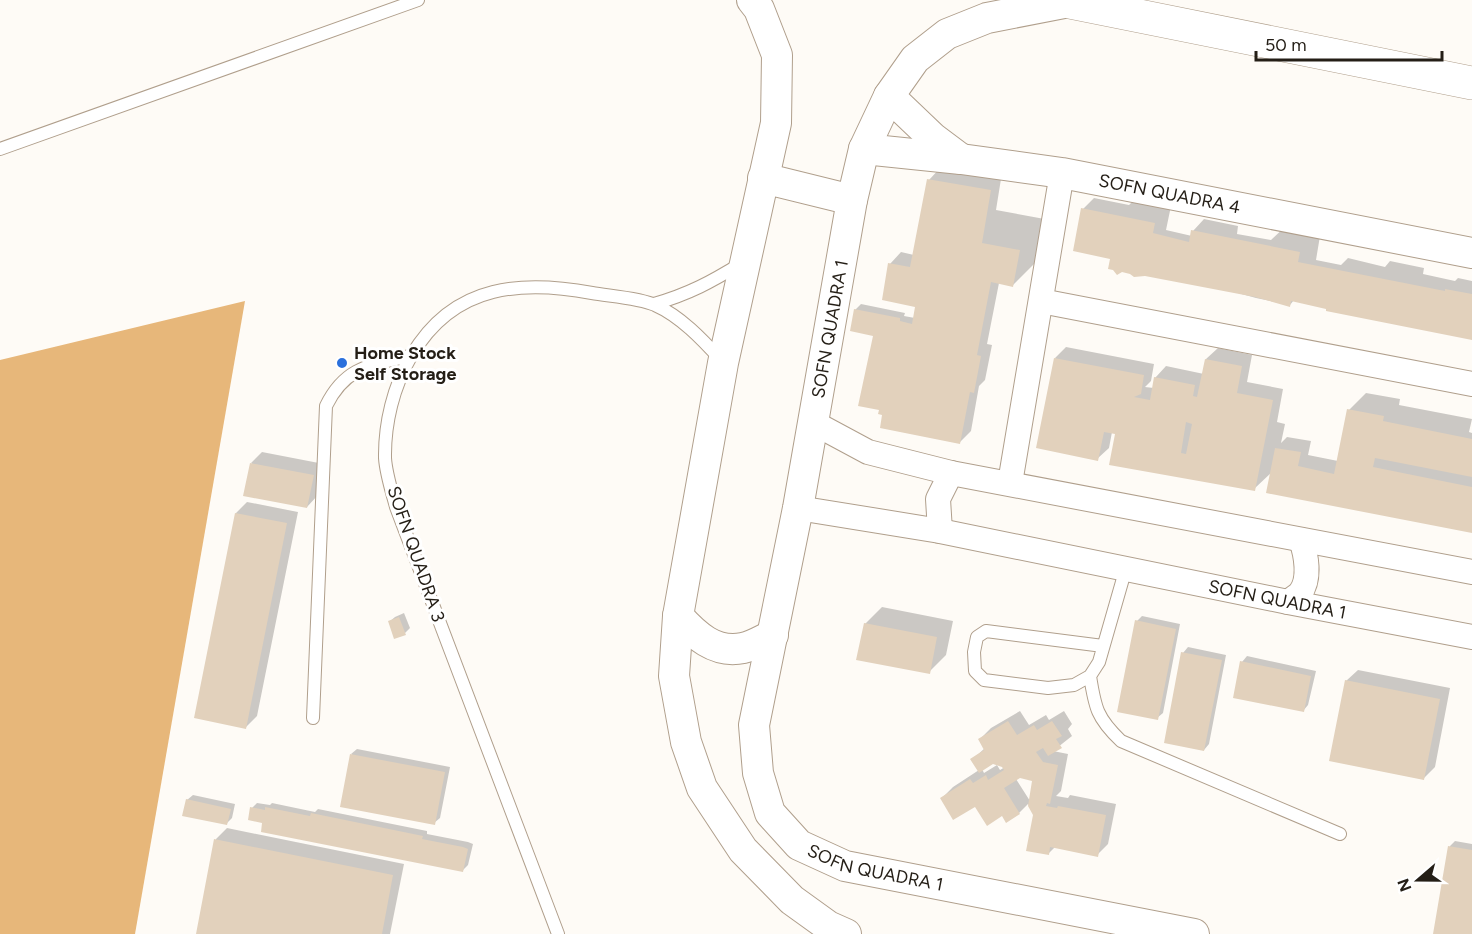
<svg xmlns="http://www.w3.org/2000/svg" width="1472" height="934" viewBox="0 0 1472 934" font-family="Figtree,sans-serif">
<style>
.forest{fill:#e7b77a}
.shadow{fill:#0003;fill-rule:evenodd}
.building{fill:#e2d1bc;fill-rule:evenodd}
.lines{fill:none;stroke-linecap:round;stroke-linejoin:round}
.service-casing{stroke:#b09f8c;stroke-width:14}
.minor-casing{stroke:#b09f8c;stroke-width:26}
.tertiary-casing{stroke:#b09f8c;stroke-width:32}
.trunk-casing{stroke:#b09f8c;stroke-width:34}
.service{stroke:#fff;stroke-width:12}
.minor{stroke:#fff;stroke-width:24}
.tertiary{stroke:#fff;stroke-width:30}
.trunk{stroke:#fff;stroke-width:33}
.poi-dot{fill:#2b70dc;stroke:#fff;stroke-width:2}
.labels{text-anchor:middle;stroke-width:6;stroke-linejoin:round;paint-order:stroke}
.street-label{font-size:18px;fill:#241e16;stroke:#fff}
.poi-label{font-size:18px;font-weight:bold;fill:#241e16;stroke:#fff;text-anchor:start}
</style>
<rect width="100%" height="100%" fill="#fefbf6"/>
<path class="forest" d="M245 301 135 934H0V360Z"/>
<path class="shadow" d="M940 168 1001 179 996 210 1050 220 1043 255 1013 285 999 283 987 344 992 345 985 380 979 386 971 431 959 443 884 414 875 335 855 310 861 304 905 313 904 316 915 318 917 305 890 264 901 252 914 255 929 180Z
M1094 198 1129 205 1136 198 1171 206 1166 230 1192 236 1193 231 1204 219 1238 226 1237 234 1271 240 1288 224 1321 230 1316 260 1341 265 1348 258 1385 267 1390 261 1424 268 1423 274 1455 281 1458 278 1472 281V339L1294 300 1290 305 1256 298 1111 258 1083 209Z
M1066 347 1154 364 1151 381 1145 387 1154 388 1155 378 1166 366 1204 374 1206 359 1218 348 1252 355 1247 382 1283 389 1277 422 1285 424 1281 443 1287 437 1311 441 1308 455 1338 461 1349 410 1366 393 1400 399 1399 405 1472 419 1469 432 1472 433V532L1272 472 1254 489 1112 432 1109 448 1097 459 1055 358Z
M262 452 324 464 318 495 307 507 251 463Z
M247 502 298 512 257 716 246 727 236 513Z
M882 607 953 621 946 655 929 672 865 624Z
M404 613 410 628 405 633 389 622 395 617Z
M1142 616 1180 624 1163 713 1157 718 1137 621Z
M1188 647 1226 655 1209 744 1204 750 1183 653Z
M1247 656 1316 671 1308 705 1303 711 1242 662Z
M1358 670 1450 688 1435 767 1423 779 1346 681Z
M1020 711 1029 725 1046 715 1049 720 1064 711 1072 724 1068 729 1072 736 1053 751 1068 754 1061 791 1056 796 1068 798 1070 795 1116 804 1108 844 1097 855 1055 847 1048 854 1035 814 1028 804 1019 813 1006 821 1002 814 975 805 942 798 953 787 979 770 972 760 985 748 980 739 991 728ZM993 763 1005 767 1000 770 997 765 984 773 982 769ZM1020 776 1034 780 1030 801 1016 779Z
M357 749 450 767 440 818 434 823 351 754Z
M193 795 235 804 232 818 227 823 187 800Z
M257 803 270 805 272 803 315 812 318 809 427 831V834L468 842 473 844 468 865 463 870 264 821 252 808Z
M227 828 404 864 390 934H197L216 839Z
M1455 841 1472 844V934H1434L1450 846Z"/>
<path class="building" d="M927 179 991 190 982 243 1020 250 1013 287 991 282 977 355 981 356 974 393 970 392 960 444 880 428 882 415 878 414 879 410 858 406 873 336 850 331 854 309 900 318V321L912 324 915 307 882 300 888 263 910 267Z
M1081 208 1155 223 1153 233 1189 242 1191 230 1300 252 1298 262 1303 263 1445 291V289L1472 294V340L1326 311V309L1291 301 1290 307 1255 297 1145 276 1134 277 1130 274 1122 272 1117 275 1113 270 1108 269 1110 259 1073 251Z
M1054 358 1144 375 1141 394 1134 397 1150 400 1154 377 1195 385 1193 396 1197 397 1205 359 1242 366 1237 393 1273 400 1255 491 1109 465 1115 434 1104 432 1098 461 1036 448ZM1186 422 1192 424 1186 454 1181 453Z
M1347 409 1384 416 1383 421 1472 439V477L1375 458 1373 467 1472 487V533L1266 493 1275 448 1301 452 1298 466 1334 474Z
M250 463 314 475 307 508 243 496Z
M235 513 287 523 246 729 194 718Z
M399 617 406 635 394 639 388 621Z
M1135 620 1176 629 1158 720 1117 712Z
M864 623 937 637 930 674 856 660Z
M1181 652 1222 660 1204 751 1164 743Z
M1240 661 1311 676 1304 712 1233 698Z
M1345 680 1440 699 1424 780 1329 761Z
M1008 721 1017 735 1034 725 1037 730 1052 721 1062 736 1056 739 1062 748 1048 756 1043 748 1036 752 1043 762 1058 765 1050 804 1047 803 1046 806 1057 808 1058 806 1106 815 1098 857 1050 847 1049 855 1026 851 1033 815 1028 806 1032 781 1020 778 1004 788 1020 814 1006 823 1002 816 987 826 975 807 953 820 940 798 970 779 973 783 986 775 988 780 1004 770 1002 767 993 764 979 773 970 759 984 750 978 739Z
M350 754 445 772 435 825 340 807Z
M186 799 231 809 227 825 182 816Z
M250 807 265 810V807L310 816 311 813 423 836 422 839 463 847 468 849 463 872 261 832 262 823 248 820Z
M214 839 393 875 382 934H196Z
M1448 846 1472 850V934H1433Z"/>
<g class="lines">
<g class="service-casing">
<path id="service" d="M0 149 418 0
M654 304C689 294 711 282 742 263
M1103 646 986 631 977 637 974 652 975 671 984 680 1048 688 1074 685 1090 676 1099 662 1126 568
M1090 676C1095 708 1097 718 1121 741L1340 834
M313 718 326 406C346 365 373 365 413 355
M558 934 396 507C392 492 386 474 385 458 384 389 420 310 493 292 525 284 560 287 592 293 609 296 640 298 655 305 680 316 702 339 721 360"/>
</g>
<g class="minor-casing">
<g id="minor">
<path d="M1041 301 1472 384"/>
<path d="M814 423 868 452 951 473 1472 572"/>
<path d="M1010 483 1062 173"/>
<path id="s1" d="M798 508 940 531 1288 602 1472 637"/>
<path d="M940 531 938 499 951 473"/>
<path d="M1288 602C1292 599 1297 596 1300 593 1311 579 1306 554 1301 540"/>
</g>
</g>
<g class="tertiary-casing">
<g id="tertiary">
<path d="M752 0 759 9 777 55 776 123 723 363 678 616 674 676 686 742 702 788 743 850 792 900 828 926 846 934"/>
<path id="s2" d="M1069 2 987 18 947 34 915 59 889 96 864 149 852 200 798 508 754 725 758 773 770 813 799 845 845 866 1194 934"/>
<path d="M889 96 933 138 961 159"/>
<path id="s3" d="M864 149 961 159 1062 173 1472 253"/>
<path d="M763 178 852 200"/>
<path d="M678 616C695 635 715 654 743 648 753 646 764 639 773 635"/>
</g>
</g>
<g class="trunk-casing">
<path id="trunk" d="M1060 0 1472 83"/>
</g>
<use href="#service" class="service"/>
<use href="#minor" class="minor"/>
<use href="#tertiary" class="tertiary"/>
<use href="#trunk" class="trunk"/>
</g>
<circle class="poi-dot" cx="342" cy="363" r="6"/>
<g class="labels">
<g class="street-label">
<text dy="6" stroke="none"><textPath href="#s3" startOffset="309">SOFN QUADRA 4</textPath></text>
<text transform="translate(830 329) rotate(-80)" y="6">SOFN QUADRA 1</text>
<text transform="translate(416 554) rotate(71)" y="6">SOFN QUADRA 3</text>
<text dy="6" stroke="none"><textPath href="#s1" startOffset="488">SOFN QUADRA 1</textPath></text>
<text dy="6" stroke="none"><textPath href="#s2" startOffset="1071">SOFN QUADRA 1</textPath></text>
</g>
<g class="poi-label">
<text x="354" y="359">Home Stock<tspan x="354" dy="21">Self Storage</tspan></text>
</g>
</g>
<g transform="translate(1418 880) rotate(250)" stroke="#ffffff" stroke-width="4.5" paint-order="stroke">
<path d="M0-4.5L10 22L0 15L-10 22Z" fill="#241e16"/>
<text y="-9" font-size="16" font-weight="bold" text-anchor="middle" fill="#241e16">N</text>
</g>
<path d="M1256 51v9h186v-9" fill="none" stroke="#241e16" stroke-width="3"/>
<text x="1265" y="51" font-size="18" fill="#241e16" stroke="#ffffff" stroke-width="4.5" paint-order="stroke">50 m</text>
</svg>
